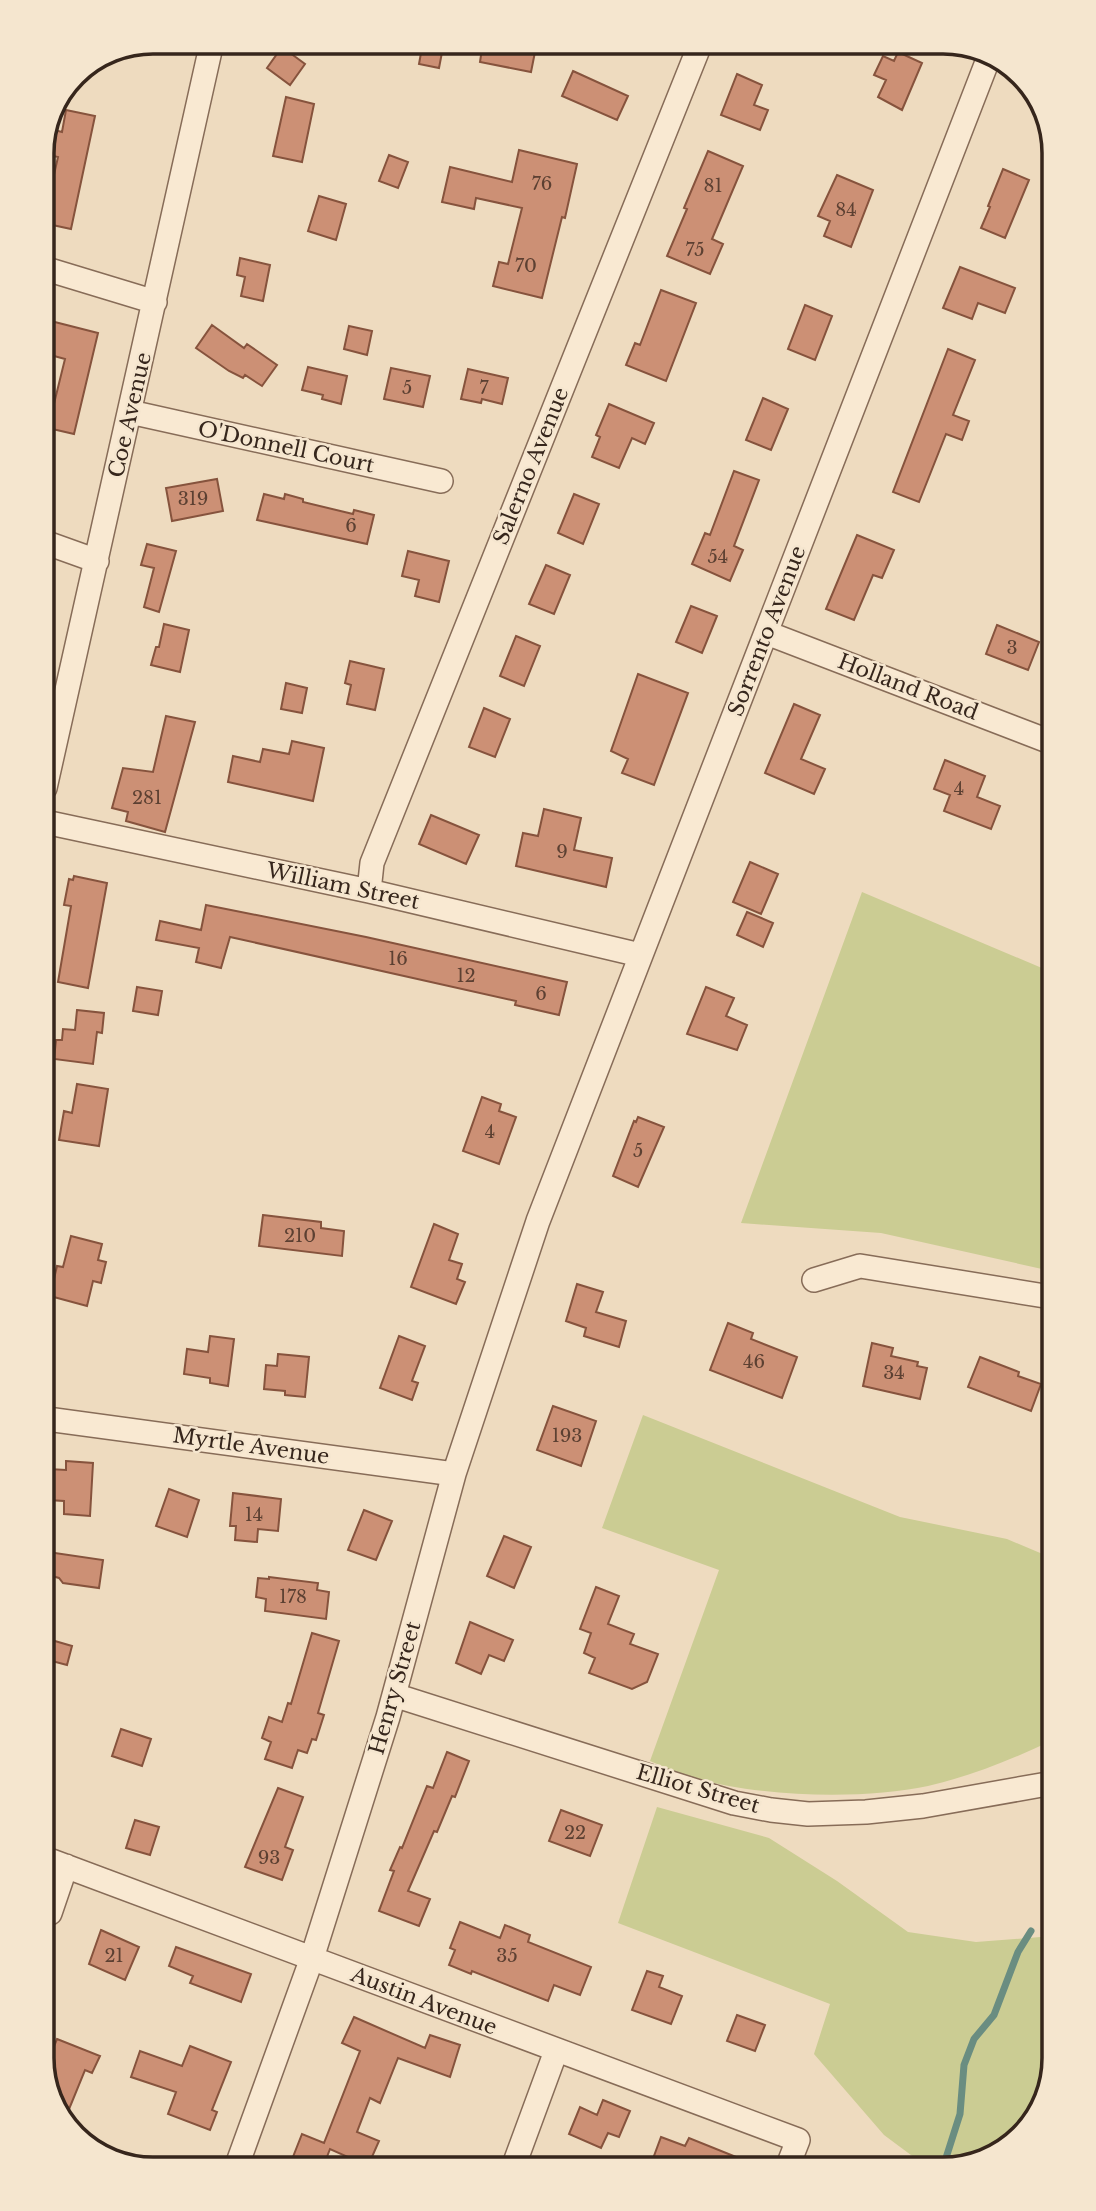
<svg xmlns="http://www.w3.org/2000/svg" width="1096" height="2211" viewBox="0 0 1096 2211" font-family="'Libre Baskerville',serif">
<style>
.green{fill:#cbcc93}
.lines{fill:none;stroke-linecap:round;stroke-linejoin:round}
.stream{stroke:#6a8d81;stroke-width:7}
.building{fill:#cc9075;stroke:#86533d;stroke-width:2}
.minor-casing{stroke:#876c58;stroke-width:26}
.minor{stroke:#f9e9d2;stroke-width:23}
.labels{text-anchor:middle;stroke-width:5;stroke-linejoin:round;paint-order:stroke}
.number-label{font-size:18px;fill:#5c4032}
.street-label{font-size:21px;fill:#36261c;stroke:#f5e6cf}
.rim{fill:none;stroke:#36261c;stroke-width:3.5}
</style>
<rect width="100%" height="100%" fill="#eedbbf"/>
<path class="green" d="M862 892 1049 971 1051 1271 881 1233 741 1223Z
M643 1415 900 1517 1007 1539 1052 1558 1053 1740C1013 1759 971 1776 928 1786 863 1800 759 1797 695 1778 680 1774 665 1767 650 1761L719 1570 602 1528Z
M657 1807 769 1838 837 1881 908 1932 976 1942 1053 1936 1054 2058 1035 2120 985 2161H919L884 2135 814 2054 830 2004 618 1923Z"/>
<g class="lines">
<path class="stream" d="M945 2161 960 2114 964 2065 974 2039 994 2015 1018 1952 1031 1931"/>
</g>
<path class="building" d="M423 42H444L439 68 419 64Z
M483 42H510L536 47 531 72 480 62Z
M282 47 305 64 290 85 267 68Z
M898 52 922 63 902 110 878 97 886 80 874 75 883 56 894 61Z
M573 71 628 96 617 120 562 96Z
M737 74 762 85 754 105 768 110 760 130 721 115Z
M286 97 314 104 302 162 273 156Z
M66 110 95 116 71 229 43 223 58 157 43 154 47 136 50 129 62 132Z
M519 150 577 164 565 218 562 217 542 298 493 286 499 262 508 264 522 208 476 198 474 209 442 202 450 167 512 182Z
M708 151 743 166 712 239 723 244 710 274 667 256 687 209 684 208Z
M389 155 408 162 398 188 379 181Z
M1003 169 1029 180 1005 238 981 228 990 207 988 206Z
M837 175 873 190 851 247 824 236 830 221 818 216Z
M319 196 346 204 336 240 308 231Z
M240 258 270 265 263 301 241 296 245 277 237 275Z
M960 267 1015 288 1005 313 978 303 972 319 943 308Z
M661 290 696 303 666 381 626 365 635 343 640 345Z
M805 305 832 316 815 360 788 349Z
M43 319 98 333 74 434 48 428 65 359 43 353Z
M212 325 244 348 247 344 277 365 262 386 245 375 243 378 229 371 196 348Z
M349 326 372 331 367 355 344 349Z
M948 349 975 360 953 415 969 421 962 440 946 434 919 502 893 492Z
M308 367 347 376 341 404 322 399 323 395 302 390Z
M391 368 430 376 423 407 384 399Z
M468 369 508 378 502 404 482 399 481 403 461 399Z
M763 398 788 409 771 450 746 440Z
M609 404 654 423 645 444 632 438 619 468 592 457 600 437 596 435Z
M734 471 759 480 734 546 743 550 730 581 692 564 705 533 710 535Z
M217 479 223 511 172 521 166 488Z
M264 494 284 499 285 494 303 499V502L353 514 354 510 374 515 367 544 257 520Z
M574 494 599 504 583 544 558 533Z
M857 535 894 550 882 578 873 575 854 620 826 609Z
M147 544 176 551 159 612 144 607 154 568 141 565Z
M408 551 449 561 439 602 415 596 419 580 402 576Z
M546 565 570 575 554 614 529 604Z
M691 606 717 616 702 653 676 642Z
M164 624 189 630 180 672 151 665 156 647H159Z
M997 625 1039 642 1028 670 986 654Z
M516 636 540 646 524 686 500 676Z
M350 661 384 669 375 710 347 704 351 685 345 683Z
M638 674 688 693 654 785 622 773 628 759 611 751Z
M286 683 307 688 302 713 281 709Z
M794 704 820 715 801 759 825 769 814 794 765 773Z
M484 708 510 719 495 757 469 747Z
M166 716 195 722 165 832 126 821 128 812 112 808 123 768 153 772Z
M292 741 324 748 313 801 228 782 233 756 260 762 263 749 289 754Z
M945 760 985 776 977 797 1000 806 991 829 944 811 950 795 934 789Z
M544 809 581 818 574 850 612 858 606 887 516 866 523 833 538 836Z
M431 815 479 835 466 864 419 844Z
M750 862 778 874 761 914 733 902Z
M74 876 107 883 88 988 58 982 71 906 64 905 69 879 73 880Z
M206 905 366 937 567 982 559 1015 515 1005 516 1001 230 937 221 968 196 962 199 948 156 940 160 921 201 930Z
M747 912 773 923 763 947 737 935Z
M137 987 162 991 158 1015 133 1011Z
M706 987 734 998 726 1016 747 1025 737 1050 687 1034Z
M77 1010 104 1013 102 1033 97 1032 93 1064 54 1059 56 1040H62L63 1029 75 1030Z
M77 1084 108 1089 99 1146 59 1140 64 1111 72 1113Z
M482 1097 501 1104 499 1111 516 1117 499 1164 463 1151Z
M638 1117 664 1127 638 1187 613 1176 634 1121 636 1122Z
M263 1215 321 1222V1228L344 1231 342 1256 259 1246Z
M434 1224 458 1234 449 1260 462 1264 457 1279 465 1282 456 1304 411 1287Z
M71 1236 102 1244 98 1260 106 1262 101 1283 93 1281 87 1306 50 1296 57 1266 63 1267Z
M577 1284 603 1292 596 1312 626 1321 619 1347 584 1336 586 1328 566 1321Z
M728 1323 753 1333 751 1339 797 1357 782 1398 710 1370Z
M210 1336 234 1339 228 1386 210 1383V1378L184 1374 187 1349 208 1352Z
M399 1336 425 1346 412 1381 418 1383 412 1400 380 1388Z
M872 1343 893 1348 891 1356 918 1362 917 1366 927 1368 920 1399 863 1386Z
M278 1354 309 1357 305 1397 285 1395V1391L264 1389 266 1365 277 1366Z
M980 1357 1019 1372 1018 1376 1041 1384 1031 1411 968 1387Z
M553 1406 596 1421 581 1466 537 1450Z
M66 1461 93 1463 90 1516 64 1514V1501L48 1500 49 1469 66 1470Z
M169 1489 199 1500 187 1537 156 1526Z
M233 1493 281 1499 278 1531 258 1529 257 1542 235 1540 236 1526H230Z
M364 1510 392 1521 376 1560 348 1550Z
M504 1536 531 1547 514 1588 487 1576Z
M48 1552 103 1560 99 1588 63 1583 59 1578 48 1575Z
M269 1577 318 1583 317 1590 329 1592 326 1619 265 1611 266 1599 256 1597 258 1578 269 1579Z
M596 1587 619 1596 608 1624 634 1634 630 1644 658 1654 647 1682 632 1689 589 1673 595 1658 584 1653 591 1633 580 1629Z
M470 1622 513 1640 504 1661 489 1655 481 1674 456 1663Z
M312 1633 339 1641 318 1713 324 1715 316 1740 312 1739 307 1753 298 1750 292 1768 265 1759 271 1742 262 1738 269 1717 282 1722 288 1703 291 1704Z
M48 1639 72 1646 67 1665 48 1660Z
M121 1729 151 1739 142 1766 112 1756Z
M447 1752 469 1761 455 1797 452 1796 437 1832 434 1831 408 1891 430 1899 419 1926 379 1911 394 1871 390 1870 400 1847 402 1848 427 1786 433 1788Z
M278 1788 303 1797 285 1847 293 1850 282 1880 245 1867Z
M561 1810 602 1825 590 1856 549 1841Z
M135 1820 159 1827 150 1855 126 1848Z
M460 1922 500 1938 505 1925 530 1935 528 1942 591 1967 580 1995 554 1985 548 2001 472 1971 471 1974 449 1965 455 1950 450 1948Z
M101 1930 139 1947 125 1980 89 1964Z
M176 1947 251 1974 241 2002 190 1983 193 1976 169 1966Z
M647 1971 663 1976 659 1987 682 1996 671 2024 632 2010Z
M737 2015 765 2025 755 2051 727 2041Z
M354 2017 425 2048 430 2035 460 2045 450 2077 398 2058 380 2103 370 2098 357 2132 379 2141 368 2166 330 2149 323 2167H289L302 2134 324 2143 360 2051 342 2043Z
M57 2039 100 2056 92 2073 85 2070 65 2119 50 2100V2056Z
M190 2046 231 2062 212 2110 217 2112 210 2130 168 2114 176 2092 131 2077 140 2051 182 2066Z
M603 2100 630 2111 619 2137 608 2133 601 2148 569 2134 580 2107 597 2115Z
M661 2137 685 2146 689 2138 751 2163 651 2164Z"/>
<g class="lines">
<g class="minor-casing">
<path id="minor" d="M43 268 155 302
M130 412 441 481
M44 542 97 561
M767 633 1048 741
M45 788 212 42
M45 822 369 891 640 955
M369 891 372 863 701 42
M814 1280 860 1266 1051 1297
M47 1419 454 1474
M394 1695 734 1803 771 1810 808 1814 866 1812 923 1806 1053 1783
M49 1860 798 2140 789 2163
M50 1913 66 1866
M514 2165 556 2051
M236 2168 312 1958 388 1717 454 1474 538 1221 989 57"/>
</g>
<use href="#minor" class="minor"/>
</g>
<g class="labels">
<g class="number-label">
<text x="542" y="190">76</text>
<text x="713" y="192">81</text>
<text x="846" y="216">84</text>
<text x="695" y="256">75</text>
<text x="526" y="272">70</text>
<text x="407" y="394">5</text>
<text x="484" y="394">7</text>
<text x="193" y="505">319</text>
<text x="351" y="532">6</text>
<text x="718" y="563">54</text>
<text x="1012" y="654">3</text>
<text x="959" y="795">4</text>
<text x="147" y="804">281</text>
<text x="562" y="858">9</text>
<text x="398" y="965">16</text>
<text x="466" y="982">12</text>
<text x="541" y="1000">6</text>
<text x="490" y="1138">4</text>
<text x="638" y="1157">5</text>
<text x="300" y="1242">210</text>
<text x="754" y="1368">46</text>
<text x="894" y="1379">34</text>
<text x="567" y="1442">193</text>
<text x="254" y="1521">14</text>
<text x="293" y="1603">178</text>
<text x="575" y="1839">22</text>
<text x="269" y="1864">93</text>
<text x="114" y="1962">21</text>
<text x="507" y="1962">35</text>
</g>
<g class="street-label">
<text transform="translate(130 415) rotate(-77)" y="7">Coe Avenue</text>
<text transform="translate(286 447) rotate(12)" y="7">O'Donnell Court</text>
<text transform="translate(531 466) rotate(-68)" y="7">Salerno Avenue</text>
<text transform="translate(767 631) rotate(-69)" y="7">Sorrento Avenue</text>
<text transform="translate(908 687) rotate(21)" y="7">Holland Road</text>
<text transform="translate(343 886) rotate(12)" y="7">William Street</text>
<text transform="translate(251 1446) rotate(8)" y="7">Myrtle Avenue</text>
<text transform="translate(395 1688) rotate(-74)" y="7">Henry Street</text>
<text transform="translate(698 1789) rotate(16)" y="7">Elliot Street</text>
<text transform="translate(424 2001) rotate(21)" y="7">Austin Avenue</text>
</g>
</g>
<path d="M0 0H1096V2211H0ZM153 54H943A99 99 0 0 1 1042 153V2058A99 99 0 0 1 943 2157H153A99 99 0 0 1 54 2058V153A99 99 0 0 1 153 54Z" fill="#f5e6cf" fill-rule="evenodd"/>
<path class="rim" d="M153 54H943A99 99 0 0 1 1042 153V2058A99 99 0 0 1 943 2157H153A99 99 0 0 1 54 2058V153A99 99 0 0 1 153 54Z"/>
</svg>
